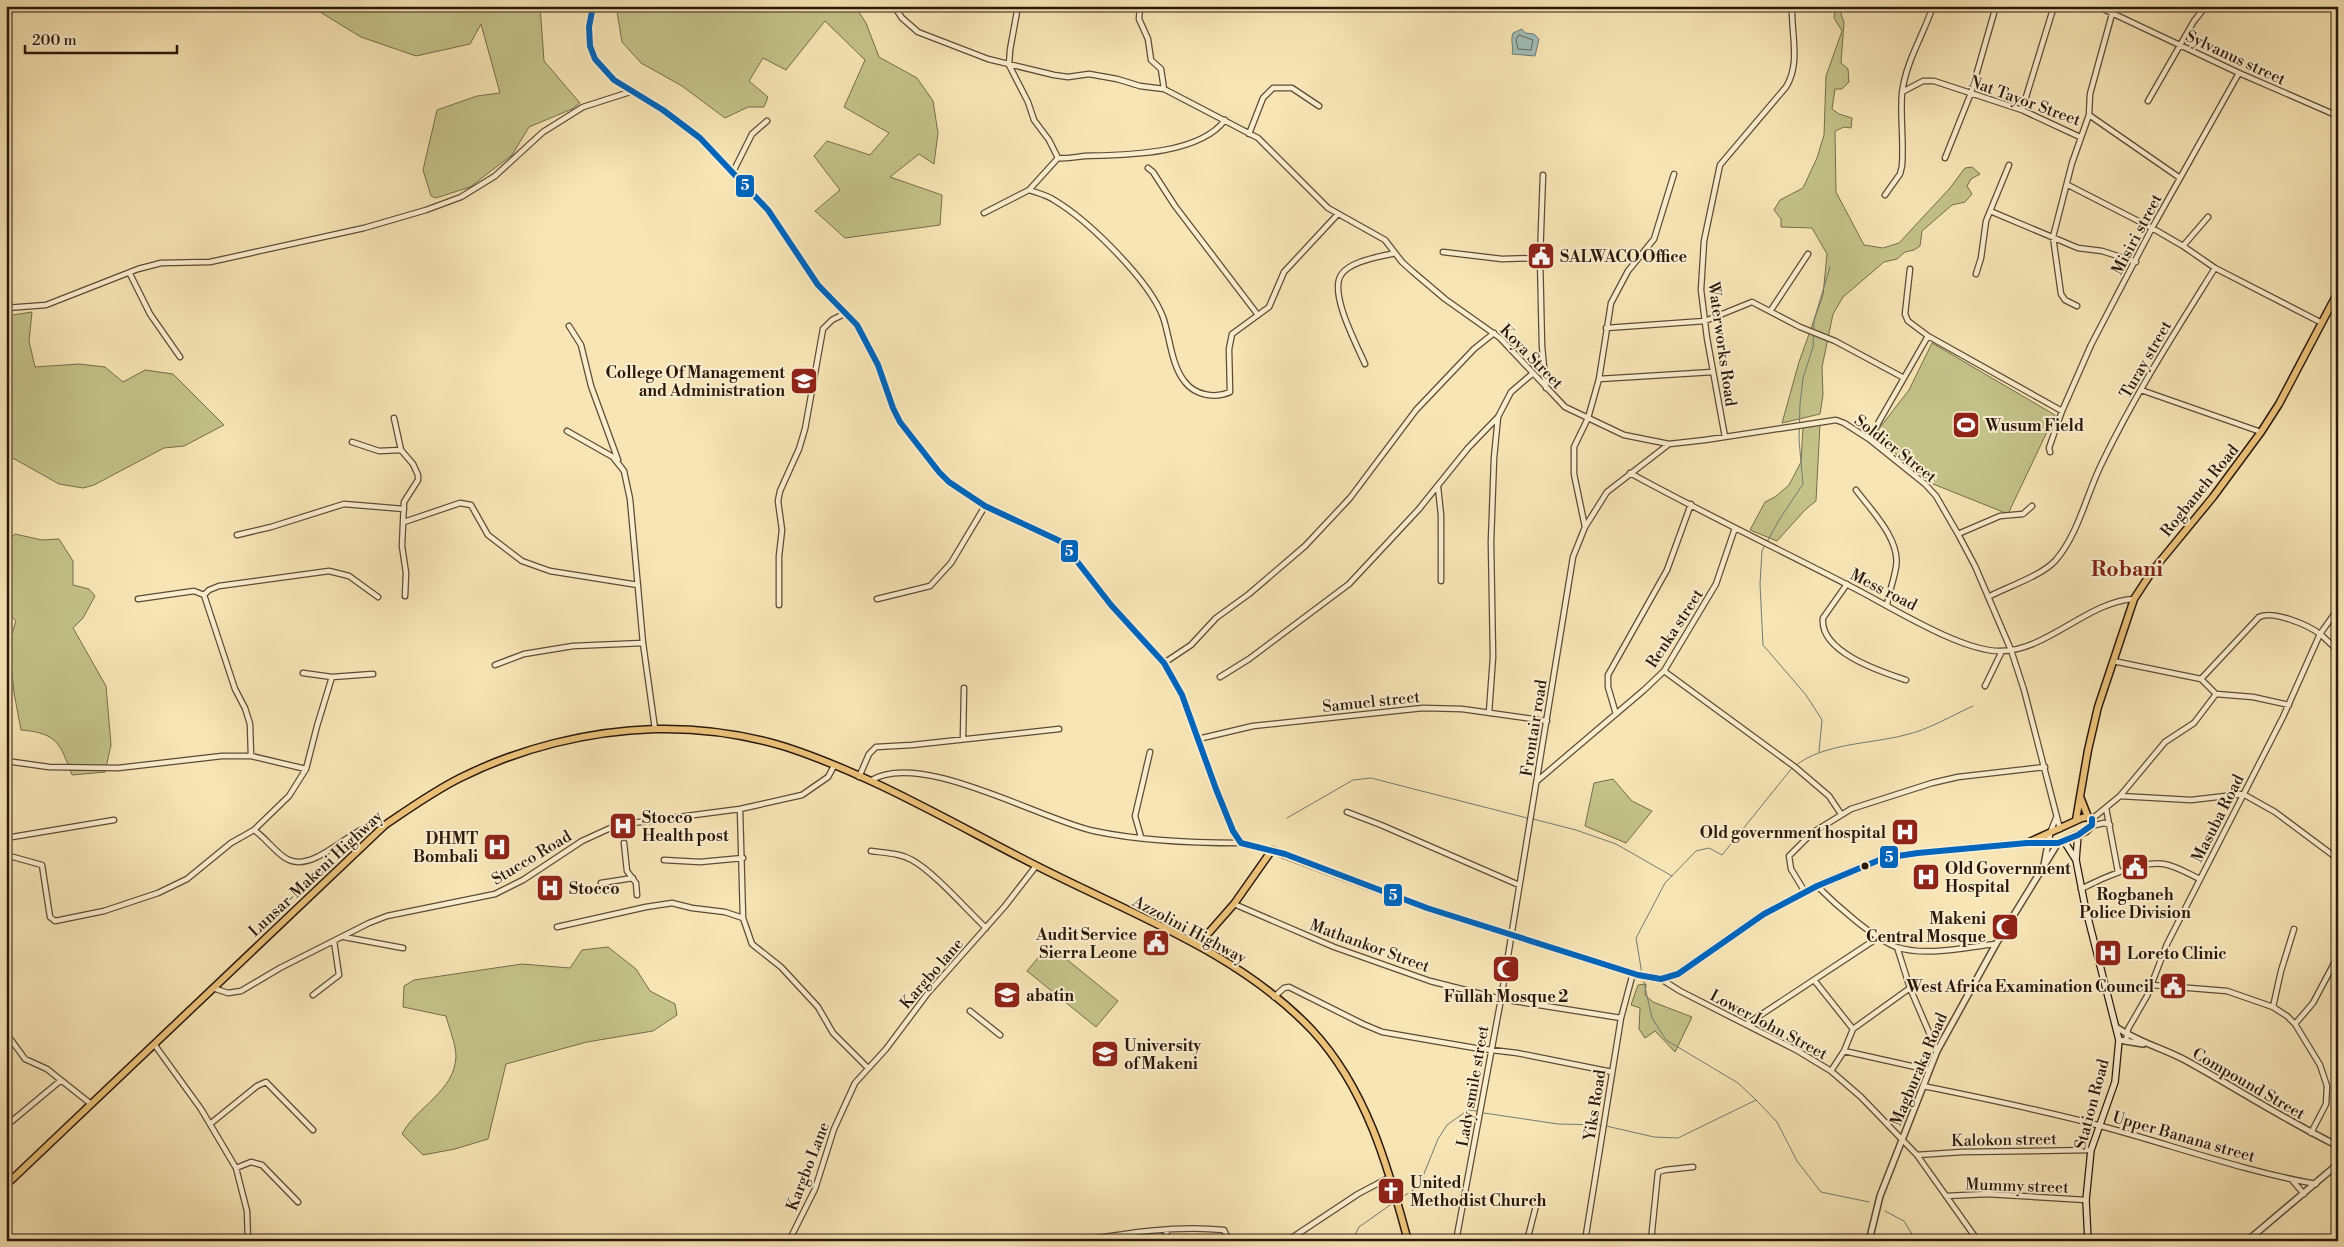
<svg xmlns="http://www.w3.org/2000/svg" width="2344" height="1247" viewBox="0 0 2344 1247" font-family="'Libre Bodoni',serif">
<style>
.green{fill:#c3c289;stroke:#766d4a}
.water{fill:#a0bdb7;stroke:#717b73}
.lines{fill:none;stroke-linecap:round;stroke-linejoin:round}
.shore{stroke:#656a62;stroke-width:1}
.stream{stroke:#717b73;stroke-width:1}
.minor-casing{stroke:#5d4b36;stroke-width:7}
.tertiary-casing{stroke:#5d4b36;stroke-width:8}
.secondary-casing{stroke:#2a180c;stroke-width:8}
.primary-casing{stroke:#2a180c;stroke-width:9}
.minor{stroke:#faeecf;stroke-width:4.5}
.tertiary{stroke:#faeecf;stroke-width:5}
.secondary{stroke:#faeecf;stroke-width:5.5}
.primary{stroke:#ecc27a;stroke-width:6}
.bus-1-casing{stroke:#faeecf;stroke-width:10}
.bus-1{stroke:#0065bd;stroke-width:6}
.bus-dot{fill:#2a180c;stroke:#faeecf;stroke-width:2}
.labels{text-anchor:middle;stroke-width:4;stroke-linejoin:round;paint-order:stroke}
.street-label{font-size:16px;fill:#2a180c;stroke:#faeecf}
.poi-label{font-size:16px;font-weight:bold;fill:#2a180c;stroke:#faeecf;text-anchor:start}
.district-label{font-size:21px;font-weight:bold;fill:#7a1f14;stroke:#faeecf}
.line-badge{stroke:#faeecf;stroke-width:2}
.badge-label{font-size:14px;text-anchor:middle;font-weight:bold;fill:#fff}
</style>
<rect width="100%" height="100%" fill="#f7e5b5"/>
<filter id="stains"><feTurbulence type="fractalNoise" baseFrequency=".004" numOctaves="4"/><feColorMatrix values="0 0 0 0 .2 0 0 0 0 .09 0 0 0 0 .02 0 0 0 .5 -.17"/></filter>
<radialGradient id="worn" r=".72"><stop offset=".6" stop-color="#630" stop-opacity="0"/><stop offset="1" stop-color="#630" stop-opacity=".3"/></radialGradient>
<path class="green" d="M310 6H540L544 61 580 103 572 109 529 127 512 155 470 187 436 198 431 196 423 170 437 110 477 96 500 93 481 24 470 44 416 56 361 37Z
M616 6H855L866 23 879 57 917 78 933 101 938 133 934 164 919 154 890 177 942 195 940 225 845 238 815 211 840 190 814 156 827 141 870 155 889 133 844 107 865 60 825 21 786 70 763 58 749 81 768 97 764 107H748L725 118 682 86 641 63 622 42Z
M1836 6H1844L1841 14 1844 22 1841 63 1848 69 1849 82 1842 89H1835L1832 109 1839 114 1852 118 1851 128 1844 127 1835 131 1836 192 1864 245 1883 248 1899 243 1950 188 1965 168 1972 167 1980 174 1971 179 1967 186 1972 194 1965 202 1952 205 1922 231 1920 246 1914 250 1905 252 1897 259 1884 262 1843 297 1833 314 1822 367 1823 395 1820 414 1782 423 1799 362 1823 295 1827 254 1812 228 1781 227V219L1774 210 1780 200 1803 188 1817 158 1824 135 1826 76 1842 31 1834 18Z
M32 312 29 341 35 367 79 364 105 367 123 382 145 370 173 374 224 425 184 446 164 448 94 485 83 488 59 484 11 457 6 446V316Z
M1932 343 2055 415 2008 514 1928 482 1874 435 1909 390Z
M1820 424 1816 501 1805 510 1777 541 1750 530 1765 502 1775 497 1789 485 1801 462 1803 427Z
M15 534 42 540 59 539 73 561V585L89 589 95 596 83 618 73 628 106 686 111 745 105 772 72 775C60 744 58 733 21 730L14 693 9 643 16 621 6 611V543Z
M1613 779 1632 801 1652 811 1626 843 1585 826 1594 783Z
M1049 945 1118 1001 1096 1027 1027 971Z
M608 947 636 969 650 991 675 1004 677 1015 653 1031 587 1042 506 1064 488 1139 455 1149 423 1155 402 1134C417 1106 454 1092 456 1057 456 1044 449 1028 446 1016L403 1007 404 986 414 980 522 964 570 968 582 950Z
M1646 984 1645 995 1653 1002 1692 1017 1675 1052 1655 1031 1645 1038 1639 1029 1640 1008 1631 1005 1638 985Z"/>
<path class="water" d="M1522 29 1525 33 1534 34 1539 39 1535 56 1512 54C1514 47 1510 41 1513 33Z"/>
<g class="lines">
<path class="shore" d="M1519 35 1533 40 1531 50 1518 49 1516 40Z"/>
<path class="stream" d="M1767 542 1779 520 1803 484 1799 440 1800 404 1803 378 1813 347 1814 320 1830 267
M1765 545 1762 551 1760 584 1763 645 1806 695 1822 720 1819 752
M1795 766C1823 743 1871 744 1905 735 1928 730 1951 716 1973 706
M1287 818 1353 780 1371 778 1527 818
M1533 819 1576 830 1616 844 1672 876
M1642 974 1636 938 1645 921 1665 883 1696 851 1709 848 1722 855 1792 768
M1643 978 1652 1018 1666 1040 1738 1083 1756 1100 1777 1122 1797 1161 1821 1192 1869 1202
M1484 1113 1558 1124 1601 1125
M1606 1126 1654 1137 1678 1138 1756 1100
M1401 1198 1419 1186 1438 1139 1447 1125 1468 1110 1477 1111
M1885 1211 1904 1221 1916 1241
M1352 1241 1359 1227 1393 1203"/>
<g class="minor-casing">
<path id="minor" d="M593 6 589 27 590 46 595 59 614 80 663 110 700 138 768 210 818 285 857 325 878 365 893 408 900 422 939 472 949 482 985 506 1062 542 1111 605 1164 663 1182 695 1216 789 1237 838 1248 846 1272 850
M894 6 902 18 918 32 988 59 1054 75 1068 77 1089 74 1117 79 1140 86 1164 89 1258 138 1328 208 1385 240 1402 262 1412 271 1445 299 1500 338 1565 407 1624 435 1669 444
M1018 6 1010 50 1009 65 1028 102 1034 120 1049 140 1058 158
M1140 6 1139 19 1148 39 1151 60 1161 69 1164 89
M2097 6 2239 73 2338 116
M1902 92 1923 81H1934L2022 110 2080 137
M2148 101 2194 21 2206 6
M2022 110 2054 6
M2089 115 2180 178
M2089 115 2090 94 2112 14
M1249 134 1263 98 1273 88H1292L1319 106
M1945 158 1971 93 1996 6
M1148 168 1153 172 1175 206 1258 315
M733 172 752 134 767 121
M1543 175 1540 258 1542 346 1546 388
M2068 185 2152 228 2183 246 2215 268 2322 323
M1029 190C1037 193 1047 195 1054 200 1088 220 1149 280 1163 317 1170 337 1171 365 1185 382 1195 395 1215 399 1230 392L1229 349 1232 334 1269 307 1284 272 1337 215
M1885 195 1900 174 1902 166C1904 141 1900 117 1902 93 1906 61 1923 36 1933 6
M1990 211 2078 248 2102 251 2136 262
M984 213 1029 190 1058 158C1067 159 1076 157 1085 156 1125 155 1199 155 1225 120
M2183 246 2208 217
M1443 252 1502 259 1540 258
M1910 269 1905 314 1908 321 1928 336
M130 274 150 314 180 357
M1976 274 1981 258 1986 221 2009 165
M2077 306 2065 300 2061 294 2053 237 2072 163 2089 115
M6 308 46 305 138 269 161 263 210 262 364 228 426 210 461 197 495 176 543 132 583 107 633 91
M1771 310 1808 254
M569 326 581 345 591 386 618 460
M1606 328 1705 321 1752 302 1800 327 1835 341 1904 378
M1365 364C1357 345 1329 294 1341 275 1350 261 1379 257 1395 253
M1599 379 1713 372
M2141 390 2261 432
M394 418 401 450 413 464 418 475V480L404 502 402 546 406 573 405 596
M567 431 613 457 624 471 630 499 643 643 655 729
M1725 437 1707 338 1701 290 1704 241 1720 165 1786 87C1801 63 1791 34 1792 6
M1869 439 1928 336 2062 411
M352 442 379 451 401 450
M2050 452 2049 448 2062 411 2091 345 2152 228 2239 73
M1630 473C1701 512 1774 547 1846 584 1885 603 1960 652 2001 651 2046 651 2089 601 2134 599
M1438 487 1441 515V581
M1856 490C1871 510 1901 540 1896 567 1894 580 1889 592 1887 605
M404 522 460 503 471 505 488 535 522 561 550 571 638 585
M1585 527 1574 474V447L1588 418 1599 379 1611 303 1628 271 1654 239 1674 174
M1958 534 2000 516 2023 514 2032 506
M237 535 271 527 344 504 404 509
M1847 584 1823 618C1819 652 1882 672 1906 680
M204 595 209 590 219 586 329 571 349 576 378 597
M1988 597C2007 587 2041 576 2055 561 2078 535 2086 496 2101 465 2134 396 2175 332 2215 268
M138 599 194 591 204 595 235 689 245 708 250 724 251 756
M877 599 930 586 951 563 985 506
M779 605V556L782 530 778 501 780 491 799 449 805 429 823 329 832 320 846 313
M2113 661 2201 679 2216 694 2253 697 2289 705
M1164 663 1191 645 1216 618 1249 594 1305 546 1350 498 1416 410 1474 349 1494 333
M495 665 524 654 573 646 643 643
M1664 671 1795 767 1829 796 1841 814
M303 673 332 677
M1220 677 1249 659 1349 584 1419 509 1468 448 1498 417 1511 392 1532 374
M2201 679 2259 617C2273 610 2308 625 2320 634 2326 639 2332 645 2338 651
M1985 686 2002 651
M1489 713 1493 657 1491 542 1494 458 1498 417
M1616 714 1608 687V675L1667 570 1691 504
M963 738 964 688
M1198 739 1253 726 1423 708 1462 709 1547 721
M6 761 49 767 118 768 222 756H251L306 769
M859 777 869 754 876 747 912 745 1059 729
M870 781C919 749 1039 819 1094 831 1141 841 1193 843 1241 843
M1537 781 1644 690 1664 671 1716 584 1735 528
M2120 796 2191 800 2243 794 2275 812 2334 856H2338
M2106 808 2118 872
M740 809 743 918 752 944 781 967 818 1007 833 1033 868 1068
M1347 812 1381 825 1519 885
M2092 819 2120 796 2165 742 2194 723 2216 694
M2091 826 2104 823 2110 825
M254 830C266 838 278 856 289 860 319 873 358 817 385 825
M2050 833 2056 818
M1141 837 1135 816 1150 752
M6 838 114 820
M624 843 627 871 636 883 637 895
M871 851C885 853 900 853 912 860 935 873 966 909 986 928
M6 855 42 865 50 917 55 921 104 911 158 893 187 879 231 843 254 830 289 796 306 769 317 726 332 677 373 674
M664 860 700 862 743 858
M601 883 633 878
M1817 886C1835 904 1873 938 1896 947 1927 957 1965 947 1996 944
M2081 889C2100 879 2142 860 2164 864 2176 866 2189 874 2200 879
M1805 892 1791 869 1789 856 1812 833 1851 809 1932 783 1958 777 2045 767
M1234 904 1334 947 1430 981 1501 999 1621 1018
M557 927 646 907 672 903 692 908 725 912 743 918
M344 937 403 948
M1897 947 1910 988 1937 1051
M1661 979 1680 991 1798 1051 1831 1071 1861 1097 1917 1155 1978 1241
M1814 980 1853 1029
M2152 985 2227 991 2273 1007 2287 1016 2295 1024 2320 1065 2327 1086 2326 1104 2311 1133
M213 988 228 993 241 991 280 968 369 923 387 916 495 894 523 880 582 841 617 825 740 809 802 795 828 777 834 766
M313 995 339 975 334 941
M1274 997 1284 988 1289 987 1363 1024 1382 1032 1475 1048 1517 1053 1612 1072
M2273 1007 2281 971 2294 929
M970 1011 1000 1035
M1747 1024 1879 937
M2295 1024 2313 1003 2338 956
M6 1033 25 1059 47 1069 91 1104
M2126 1041 2128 1029 2147 996 2167 944 2283 717 2320 634 2338 609
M154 1044 201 1109 236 1168 247 1211 248 1241
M1844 1051 1929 1070
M1831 1071 1844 1051 1853 1029 1910 988
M1923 1086C1982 1098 2042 1110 2101 1126 2172 1145 2243 1171 2316 1184
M210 1124 257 1086 266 1082 313 1130
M6 1126 60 1081
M1917 1155 1962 1152 2091 1150
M236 1168 251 1162 262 1165 298 1202
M2292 1180 2304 1194
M1946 1196 1987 1194 2086 1200
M789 1241 815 1189 834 1129 855 1083 886 1049 928 993 1005 906 1036 866
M1079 1241C1126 1233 1176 1225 1224 1230L1229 1241
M1165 1241 1167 1230
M1287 1241 1358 1194 1390 1177
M1456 1241 1501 999 1573 557 1585 527 1607 492 1669 444 1705 440 1836 420 1844 423 1869 439 1925 484 1936 496 1958 534 1975 566 2011 650 2024 690 2060 829
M1527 1241 1538 1198
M1585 1241 1621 1018 1633 973
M1651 1241 1658 1172 1665 1170 1693 1167"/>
</g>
<g class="tertiary-casing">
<path id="tertiary" d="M2044 865 2050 833
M2116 1027C2138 1042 2162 1048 2185 1060 2236 1088 2285 1120 2338 1146
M2119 1040 2143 1044
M1869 1241 1880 1196 1937 1051 1996 944 2058 843
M2247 1241 2338 1164"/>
</g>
<g class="secondary-casing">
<path id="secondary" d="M2064 841 2076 860 2085 906 2119 1040 2115 1082 2091 1150 2086 1200 2088 1241
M2076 860 2078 835"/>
</g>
<g class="primary-casing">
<path id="primary" d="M2081 799 2088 817
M2076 820 2088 750 2098 707 2134 599 2153 570 2213 497 2261 432 2279 404 2338 292
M1198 945 1234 904 1272 850 1427 908 1638 975 1661 979 1678 974 1764 914 1817 886 1884 858 1918 853 2027 843H2058L2086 831 2092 825V821L2088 817 2082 818 2027 843
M6 1185 385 825C410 808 434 791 460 778 520 748 588 731 655 729 698 728 744 734 786 747 872 775 956 825 1037 866 1131 914 1238 952 1312 1030 1366 1088 1388 1166 1408 1241"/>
</g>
<use href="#minor" class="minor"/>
<use href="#tertiary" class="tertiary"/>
<use href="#secondary" class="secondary"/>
<use href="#primary" class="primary"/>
<g class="bus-1-casing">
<path id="bus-1" d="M593 6 589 27 590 46 595 59 614 80 663 110 700 138 768 210 818 285 857 325 878 365 893 408 900 422 939 472 949 482 985 506 1062 542 1111 605 1164 663 1182 695 1216 789 1233 831 1241 843 1285 854 1427 908 1638 975 1661 979 1678 974 1764 914 1817 886 1884 858 1918 853 2027 843H2058L2078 835 2092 825V819"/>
</g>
<use href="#bus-1" class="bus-1"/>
</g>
<defs>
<g id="civic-square" transform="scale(1.4375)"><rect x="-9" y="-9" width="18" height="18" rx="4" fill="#8f2418" stroke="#faeecf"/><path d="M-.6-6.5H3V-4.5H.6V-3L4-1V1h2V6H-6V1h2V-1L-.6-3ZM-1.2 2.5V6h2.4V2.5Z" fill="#fff"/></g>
<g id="university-square" transform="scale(1.4375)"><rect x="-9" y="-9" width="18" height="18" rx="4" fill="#8f2418" stroke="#faeecf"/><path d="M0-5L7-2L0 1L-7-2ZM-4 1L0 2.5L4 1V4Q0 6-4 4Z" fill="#fff"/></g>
<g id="stadium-square" transform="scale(1.4375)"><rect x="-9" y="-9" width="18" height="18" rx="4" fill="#8f2418" stroke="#faeecf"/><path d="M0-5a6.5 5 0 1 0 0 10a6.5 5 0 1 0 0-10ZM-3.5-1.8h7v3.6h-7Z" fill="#fff"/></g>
<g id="hospital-square" transform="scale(1.4375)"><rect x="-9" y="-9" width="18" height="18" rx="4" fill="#8f2418" stroke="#faeecf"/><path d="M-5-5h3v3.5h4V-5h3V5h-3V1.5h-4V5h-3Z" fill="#fff"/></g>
<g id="mosque-square" transform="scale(1.4375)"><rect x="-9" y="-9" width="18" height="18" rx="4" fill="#8f2418" stroke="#faeecf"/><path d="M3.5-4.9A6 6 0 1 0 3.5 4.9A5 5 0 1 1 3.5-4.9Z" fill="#fff"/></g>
<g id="church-square" transform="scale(1.4375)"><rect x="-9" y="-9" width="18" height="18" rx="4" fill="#8f2418" stroke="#faeecf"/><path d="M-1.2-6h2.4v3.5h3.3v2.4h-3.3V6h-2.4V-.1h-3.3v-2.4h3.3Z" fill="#fff"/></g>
</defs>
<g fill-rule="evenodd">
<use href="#civic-square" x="1541" y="256"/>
<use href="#university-square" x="804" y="381"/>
<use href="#stadium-square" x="1966" y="425"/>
<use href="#hospital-square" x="623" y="826"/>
<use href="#hospital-square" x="1905" y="832"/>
<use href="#hospital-square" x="497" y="847"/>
<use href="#civic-square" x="2135" y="867"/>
<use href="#hospital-square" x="1926" y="877"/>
<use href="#hospital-square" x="550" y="888"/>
<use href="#mosque-square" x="2005" y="927"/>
<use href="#civic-square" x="1156" y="943"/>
<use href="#hospital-square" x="2108" y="953"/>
<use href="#mosque-square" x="1506" y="969"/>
<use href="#civic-square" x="2173" y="986"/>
<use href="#university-square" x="1007" y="995"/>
<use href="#university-square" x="1105" y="1054"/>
<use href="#church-square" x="1391" y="1191"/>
</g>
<circle class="bus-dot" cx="1865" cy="866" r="4.5"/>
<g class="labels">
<g class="street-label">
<text transform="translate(2236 57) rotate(25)" y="6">Sylvanus street</text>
<text transform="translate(2025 100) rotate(20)" y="6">Nat Tayor Street</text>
<text transform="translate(2136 234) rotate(-62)" y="6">Misiri street</text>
<text transform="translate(1723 344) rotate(82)" y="6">Waterworks Road</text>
<text transform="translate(1532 356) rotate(46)" y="6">Koya Street</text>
<text transform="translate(2145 359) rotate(-60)" y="6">Turay street</text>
<text transform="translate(1896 448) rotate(38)" y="6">Soldier Street</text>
<text transform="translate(2199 490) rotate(-51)" y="6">Rogbaneh Road</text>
<text transform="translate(1884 589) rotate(27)" y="6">Mess road</text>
<text transform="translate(1674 628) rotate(-57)" y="6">Renka street</text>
<text transform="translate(1371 701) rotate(-6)" y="6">Samuel street</text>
<text transform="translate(1533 728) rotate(-81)" y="6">Frontair road</text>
<text transform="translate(2217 818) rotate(-63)" y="6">Masuba Road</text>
<text transform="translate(531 857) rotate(-31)" y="6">Stucco Road</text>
<text transform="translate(315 873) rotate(-43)" y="6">Lunsar-Makeni Highway</text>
<text transform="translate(1190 929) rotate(28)" y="6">Azzolini Highway</text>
<text transform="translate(1370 945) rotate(20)" y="6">Mathankor Street</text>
<text transform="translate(931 973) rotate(-49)" y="6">Kargbo lane</text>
<text transform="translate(1769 1024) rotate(28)" y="6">Lower John Street</text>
<text transform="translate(1918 1069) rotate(-67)" y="6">Magburaka Road</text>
<text transform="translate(2249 1083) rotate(30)" y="6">Compound Street</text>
<text transform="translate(1472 1086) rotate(-80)" y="6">Lady smile street</text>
<text transform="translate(2091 1104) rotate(-75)" y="6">Station Road</text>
<text transform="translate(1594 1105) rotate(-81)" y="6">Yiks Road</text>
<text transform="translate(2184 1136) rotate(16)" y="6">Upper Banana street</text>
<text transform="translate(2004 1139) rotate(-1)" y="6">Kalokon street</text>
<text transform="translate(807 1166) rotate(-69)" y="6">Kargbo Lane</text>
<text transform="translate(2017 1185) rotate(2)" y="6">Mummy street</text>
</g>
<g class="poi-label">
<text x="1560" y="262">SALWACO Office</text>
<text x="785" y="378" text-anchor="end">College Of Management<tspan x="785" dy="18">and Administration</tspan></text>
<text x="1985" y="431">Wusum Field</text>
<text x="642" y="823">Stocco<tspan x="642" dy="18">Health post</tspan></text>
<text x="1886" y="838" text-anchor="end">Old government hospital</text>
<text x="478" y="844" text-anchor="end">DHMT<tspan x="478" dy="18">Bombali</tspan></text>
<text x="1945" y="874">Old Government<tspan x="1945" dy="18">Hospital</tspan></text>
<text x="569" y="894">Stocco</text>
<text x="2135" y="900" text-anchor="middle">Rogbaneh<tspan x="2135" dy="18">Police Division</tspan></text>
<text x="1986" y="924" text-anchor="end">Makeni<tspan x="1986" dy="18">Central Mosque</tspan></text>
<text x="1137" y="940" text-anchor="end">Audit Service<tspan x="1137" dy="18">Sierra Leone</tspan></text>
<text x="2127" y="959">Loreto Clinic</text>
<text x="2154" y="992" text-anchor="end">West Africa Examination Council</text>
<text x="1026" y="1001">abatin</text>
<text x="1506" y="1002" text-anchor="middle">Fullah Mosque 2</text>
<text x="1124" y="1051">University<tspan x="1124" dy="18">of Makeni</tspan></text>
<text x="1410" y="1188">United<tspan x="1410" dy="18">Methodist Church</tspan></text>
</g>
<g class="district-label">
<text x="2127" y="576">Robani</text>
</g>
</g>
<g class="line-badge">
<rect x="735" y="174" width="20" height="24" rx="5" fill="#0065bd"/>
<rect x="1060" y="539" width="19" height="24" rx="5" fill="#0065bd"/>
<rect x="1879" y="845" width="20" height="24" rx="5" fill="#0065bd"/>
<rect x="1383" y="883" width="20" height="24" rx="5" fill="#0065bd"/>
</g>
<g class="badge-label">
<text x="745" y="190">5</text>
<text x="1069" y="556">5</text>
<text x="1889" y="862">5</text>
<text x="1393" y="900">5</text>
</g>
<rect width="2344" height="1247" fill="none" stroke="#f7e5b5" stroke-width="25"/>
<rect x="8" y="8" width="2329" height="1232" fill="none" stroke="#2a180c" stroke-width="2.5"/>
<rect x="12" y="12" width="2319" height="1222" fill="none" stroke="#2a180c"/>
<path d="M25 45v8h152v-8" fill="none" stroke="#2a180c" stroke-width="2.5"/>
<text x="32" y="45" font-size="15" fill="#2a180c" stroke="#faeecf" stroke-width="4" paint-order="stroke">200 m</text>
<rect width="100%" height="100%" filter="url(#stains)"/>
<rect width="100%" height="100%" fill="url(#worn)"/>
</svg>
